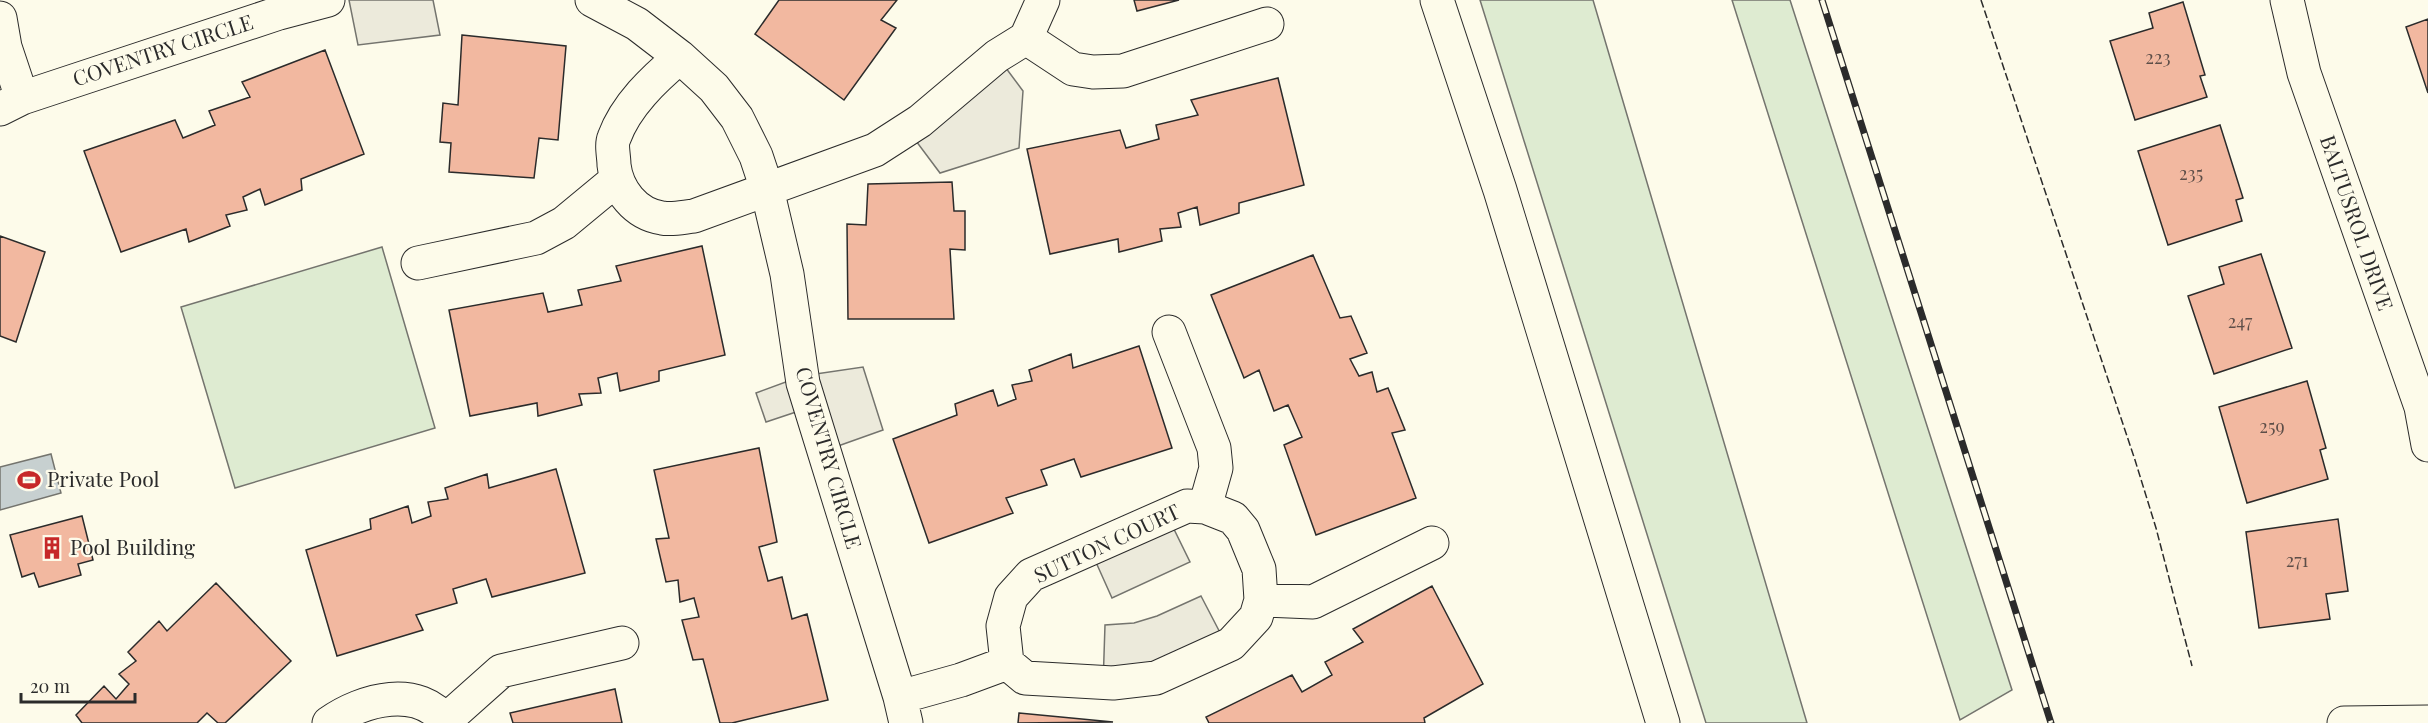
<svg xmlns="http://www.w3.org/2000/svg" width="2428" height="723" viewBox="0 0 2428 723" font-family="'Playfair Display',serif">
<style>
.green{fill:#deebd1;stroke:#74746e;stroke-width:1.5}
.parking{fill:#eceadb;stroke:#74746e;stroke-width:1.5}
.water{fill:#c7d0d0;stroke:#74746e;stroke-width:1.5}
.building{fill:#f2b8a0;stroke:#2b2b2b;stroke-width:1.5}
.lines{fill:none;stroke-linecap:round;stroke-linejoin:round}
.minor-casing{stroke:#2b2b2b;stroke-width:35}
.tertiary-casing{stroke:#2b2b2b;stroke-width:35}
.minor{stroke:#fdfbea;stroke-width:33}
.tertiary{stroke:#fdfbea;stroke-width:33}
.rail-casing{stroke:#2b2b2b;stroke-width:7}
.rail{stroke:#fdfbea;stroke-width:4.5;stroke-dasharray:14;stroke-linecap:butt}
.fence{stroke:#2b2b2b;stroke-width:1.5;stroke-dasharray:8 3;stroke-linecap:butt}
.labels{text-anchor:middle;stroke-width:4.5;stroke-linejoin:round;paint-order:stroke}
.number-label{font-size:18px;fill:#5d4e48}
.street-label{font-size:21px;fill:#2b2b2b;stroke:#fdfbea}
.poi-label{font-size:21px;fill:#2b2b2b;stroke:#fdfbea;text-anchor:start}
</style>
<rect width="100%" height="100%" fill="#fdfbea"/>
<path class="green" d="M1480 0H1593L1807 723H1706Z
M1732 0H1790L2012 690 1960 720Z
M382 247 435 428 235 488 181 307Z"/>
<path class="parking" d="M349 0H433L440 35 358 45Z
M997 56 1023 91 1019 148 940 173 907 129Z
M863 367 883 430 824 451 811 407 766 422 756 393 802 376Z
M1167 515 1190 562 1112 598 1090 549Z
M1201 596 1227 646 1103 686 1105 625 1134 623 1157 616Z"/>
<path class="water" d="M51 454 61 493 0 510V467Z"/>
<path class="building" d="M779 0H897L881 20 896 28 844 100 755 34Z
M1134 0H1179L1137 11Z
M2183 2 2205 75 2200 76 2207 97 2135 120 2110 41 2153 28 2149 13Z
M2428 19V93L2406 27Z
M462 35 566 46 558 140 539 138 534 178 449 172 451 143 440 142 443 103 458 105Z
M325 50 364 154 301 179 302 190 265 205 260 189 243 197 247 210 226 215 230 226 189 242 186 229 121 252 84 151 175 120 183 138 215 125 209 111 250 97 242 82Z
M1278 78 1304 185 1239 203V213L1200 225 1197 207 1178 213 1181 227 1160 229 1162 241 1119 252 1118 239 1050 254 1027 149 1120 130 1126 148 1159 139 1156 125 1198 115 1191 100Z
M2220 125 2243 198 2236 200 2242 221 2168 245 2138 151Z
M952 182 954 211H965V250L950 249 954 319H848L847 224 866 225 868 184Z
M0 236 45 252 16 342 0 336Z
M702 246 725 355 659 371V381L620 391 617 373 598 378 601 393 579 394 582 405 538 416 537 403 470 416 449 310 543 293 548 312 582 305 578 290 621 281 616 266Z
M2261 254 2292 348 2214 374 2188 296 2224 284 2219 267Z
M1313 255 1340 318 1351 316 1367 353 1350 359 1359 376 1372 372 1377 392 1388 388 1405 430 1392 433 1416 498 1316 535 1284 445 1302 437 1288 405 1274 411 1259 370 1244 378 1211 295Z
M1139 346 1172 448 1081 477 1074 459 1041 470 1047 485 1006 498 1013 513 929 543 893 439 957 415 955 404 993 390 998 406 1016 399 1012 385 1032 381 1029 370 1071 354 1073 368Z
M2307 381 2326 448 2320 450 2328 479 2247 503 2219 407Z
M759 448 777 542 759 547 768 581 782 577 792 619 807 614 828 700 732 723H720L703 659 693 660 682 620 699 617 694 598 680 602 678 580 666 582 656 539 669 538 654 470Z
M556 469 585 573 492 597 486 579 453 589 457 603 416 615 423 630 337 656 306 550 371 529 370 519 408 506 412 523 431 516 428 502 448 499 445 488 487 474 489 488Z
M82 516 93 560 78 564 81 575 39 587 34 573 22 577 10 535Z
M2338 519 2348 591 2326 594 2330 619 2259 628 2246 532Z
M216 583 291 661 225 723H218L207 713 197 723H82L76 715 104 686 116 699 129 684 119 674 136 661 128 652 159 621 167 631Z
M1432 586 1483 684 1424 718 1425 723H1209L1206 717 1292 675 1302 692 1332 675 1325 662 1363 642 1353 629Z
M615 689 622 723H513L510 713Z
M1019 713 1113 722 1018 723Z"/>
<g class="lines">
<g class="minor-casing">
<path id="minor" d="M592 0 637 24 680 57 714 88 737 118 756 156 767 189 787 274 803 383 900 697 906 723
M1043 0 1026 38 1073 69 1093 72 1123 71 1267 24
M1437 0 1500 190 1663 723
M2287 0 2304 73 2421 407 2428 445
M0 18 5 47 22 98
M680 57C654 79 626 105 614 138 611 145 614 157 614 165 617 190 635 214 662 218 672 220 684 217 694 216L875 150 920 121 997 56 1026 38
M0 109 22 98 279 13 328 0
M418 263 536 238 564 223 616 180
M1169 332 1214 448 1216 468 1205 507
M1187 506 1205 507 1233 518 1243 530 1259 569 1261 600 1256 617 1231 644 1156 678 1113 683 1025 678 1007 663 1003 626 1011 597 1031 575Z
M1261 600 1313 602 1432 543
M900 697 961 680 1007 663
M446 720 501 671 622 643
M329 723C363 699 419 684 447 723"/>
</g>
<g class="tertiary-casing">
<path id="tertiary" d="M2344 723 2428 722"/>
</g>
<use href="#minor" class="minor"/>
<use href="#tertiary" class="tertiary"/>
<g class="rail-casing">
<path id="rail" d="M1822 0 2051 723"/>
</g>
<use href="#rail" class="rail"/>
<path class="fence" d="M1981 0 2135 460 2156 528 2192 666"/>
</g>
<defs>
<g id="stadium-bare" transform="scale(1.8)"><path d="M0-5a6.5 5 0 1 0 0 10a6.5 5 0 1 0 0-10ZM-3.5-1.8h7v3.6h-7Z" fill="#c62828" stroke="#fdfbea" stroke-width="2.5" paint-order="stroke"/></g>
<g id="building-bare" transform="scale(1.8)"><path d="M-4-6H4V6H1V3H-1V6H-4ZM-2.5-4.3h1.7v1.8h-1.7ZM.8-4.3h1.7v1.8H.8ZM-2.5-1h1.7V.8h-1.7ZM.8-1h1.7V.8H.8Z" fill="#c62828" stroke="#fdfbea" stroke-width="2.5" paint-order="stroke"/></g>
</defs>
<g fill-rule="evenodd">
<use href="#stadium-bare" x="29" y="480"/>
<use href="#building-bare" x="52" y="548"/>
</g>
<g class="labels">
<g class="number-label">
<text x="2158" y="64">223</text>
<text x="2191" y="180">235</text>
<text x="2240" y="328">247</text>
<text x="2272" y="433">259</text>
<text x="2297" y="567">271</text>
</g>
<g class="street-label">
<text transform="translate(163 51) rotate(-18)" y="7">COVENTRY CIRCLE</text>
<text transform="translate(2356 223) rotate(71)" y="7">BALTUSROL DRIVE</text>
<text transform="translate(828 458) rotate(74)" y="7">COVENTRY CIRCLE</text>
<text transform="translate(1107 544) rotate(-25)" y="7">SUTTON COURT</text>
</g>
<g class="poi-label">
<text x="47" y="487">Private Pool</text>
<text x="70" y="555">Pool Building</text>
</g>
</g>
<path d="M21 693v9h114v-9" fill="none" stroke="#2b2b2b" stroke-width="3"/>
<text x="30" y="693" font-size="18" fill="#2b2b2b" stroke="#fdfbea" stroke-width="4.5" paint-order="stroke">20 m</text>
</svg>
